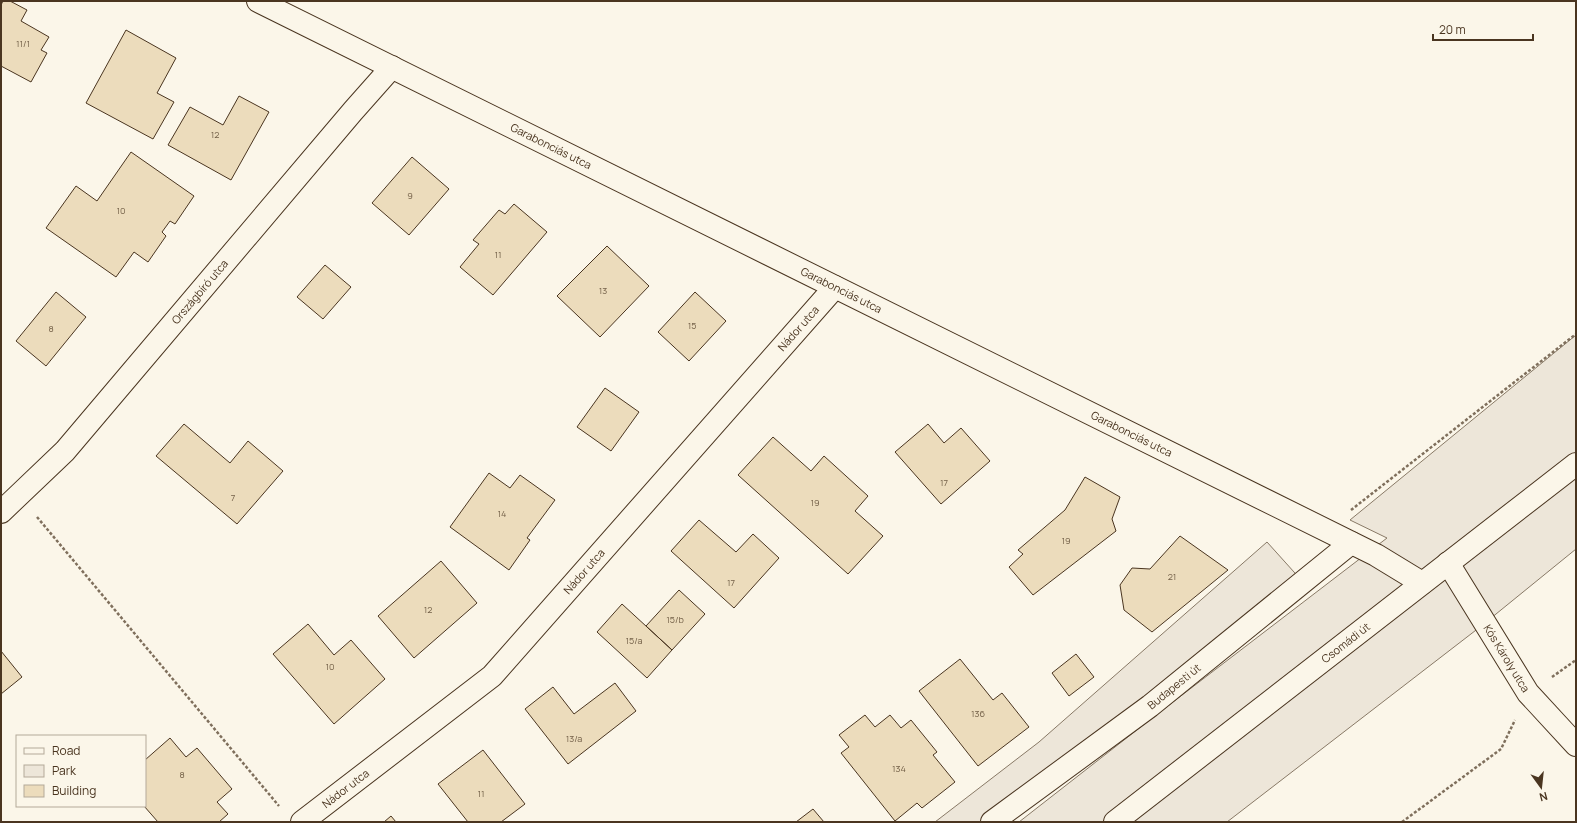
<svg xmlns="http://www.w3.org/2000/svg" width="1577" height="823" viewBox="0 0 1577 823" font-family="Manrope,sans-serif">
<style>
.green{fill:#ede6d9;stroke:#887966}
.building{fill:#ecdcbc;stroke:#4a3520}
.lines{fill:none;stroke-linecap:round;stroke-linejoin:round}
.street-casing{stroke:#4a3520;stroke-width:24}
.secondary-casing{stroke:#4a3520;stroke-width:24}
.path{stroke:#7f6f5c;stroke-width:2.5;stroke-dasharray:3 2;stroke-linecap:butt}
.street{stroke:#fbf6e9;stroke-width:22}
.secondary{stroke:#fbf6e9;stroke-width:22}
.labels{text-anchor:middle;stroke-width:3;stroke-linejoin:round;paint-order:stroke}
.number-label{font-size:9px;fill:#725f47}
.street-label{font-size:11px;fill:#4a3520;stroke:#fbf6e9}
</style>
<rect width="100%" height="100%" fill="#fbf6e9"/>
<path class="green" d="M1576 335V549L1480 627 1227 822H1019L1156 715 1387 538 1350 520Z
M1267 542 1303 582 995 822H935L1039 742Z"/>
<path class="building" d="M3 1H10L27 10 21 21 49 37 41 50 47 53 31 82 1 66V5Z
M126 30 176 58 157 93 174 102 153 139 86 103Z
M239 96 269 112 231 180 168 145 190 107 223 125Z
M131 152 194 196 175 224 170 221 162 232 166 236 148 262 134 252 116 277 46 228 76 186 97 201Z
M412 157 449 189 409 235 372 203Z
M514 204 547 232 493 295 460 267 479 244 473 240 499 210 505 214Z
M607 246 649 286 600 337 557 296Z
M325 265 351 287 323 319 297 297Z
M56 292 86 317 46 366 16 341Z
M695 292 726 321 689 361 658 332Z
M605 388 639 412 611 451 577 427Z
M184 424 230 463 248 441 283 471 237 524 156 456Z
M928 424 944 443 961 428 990 461 941 504 895 452Z
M773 437 811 471 824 456 868 496 855 511 883 536 848 574 738 475Z
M489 473 510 488 520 475 555 500 527 538 530 540 509 570 450 527Z
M1085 477 1120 497 1112 519 1116 531 1033 595 1009 567 1023 554 1018 550 1065 510Z
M699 520 736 552 753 534 779 558 734 608 671 551Z
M1180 536 1228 570 1152 632 1124 610 1120 585 1132 568 1150 569Z
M441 561 477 603 414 658 378 616Z
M679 590 705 614 672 650 646 626Z
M622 604 672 650 647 678 597 632Z
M308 624 334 655 351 640 385 679 334 724 273 654Z
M1 651 22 677 1 694Z
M1076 654 1094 677 1069 696 1052 673Z
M960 659 993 700 1002 693 1029 727 978 766 919 691Z
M615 683 636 711 568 764 525 709 553 687 574 714Z
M865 715 875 727 890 715 901 728 911 720 937 752 933 755 955 782 922 808 917 803 895 821 841 753 849 747 839 735Z
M170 738 186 757 197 748 232 789 217 802 228 814 219 822H158L144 806 145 760Z
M483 750 525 804 501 822H468L438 784Z
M813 809 824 822H796Z
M391 816 396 822H384Z"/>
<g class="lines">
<g class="street-casing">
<g id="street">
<path id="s1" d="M258 1 1376 555 1422 583"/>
<path id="s2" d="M1 512 65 451 353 111 392 67"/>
<path id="s3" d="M1448 563 1528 693 1576 745"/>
<path id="s4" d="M302 822 492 676 835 287"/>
<path id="s5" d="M992 822 1150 706 1351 543"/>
</g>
</g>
<g class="secondary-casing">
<g id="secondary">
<path id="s6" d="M1115 822 1576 464"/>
</g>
</g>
<path class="path" d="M1351 510 1576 334
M37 517 279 806
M1552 677 1576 660
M1402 822 1501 749 1515 720"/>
<use href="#street" class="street"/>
<use href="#secondary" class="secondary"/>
</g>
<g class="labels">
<g class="number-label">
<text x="23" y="47">11/1</text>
<text x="215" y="138">12</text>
<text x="410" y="199">9</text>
<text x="121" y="214">10</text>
<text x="498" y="258">11</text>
<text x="603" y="294">13</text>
<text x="692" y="329">15</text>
<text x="51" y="332">8</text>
<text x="944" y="486">17</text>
<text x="233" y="501">7</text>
<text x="815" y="506">19</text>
<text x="502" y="517">14</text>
<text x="1066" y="544">19</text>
<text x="1172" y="580">21</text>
<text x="731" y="586">17</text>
<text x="428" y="613">12</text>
<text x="675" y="623">15/b</text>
<text x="634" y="644">15/a</text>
<text x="330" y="670">10</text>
<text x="978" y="717">136</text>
<text x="574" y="742">13/a</text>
<text x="899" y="772">134</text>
<text x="182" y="778">8</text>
<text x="481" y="797">11</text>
</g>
<g class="street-label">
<text dy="4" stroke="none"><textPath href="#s1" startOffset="327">Garabonciás utca</textPath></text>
<text dy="4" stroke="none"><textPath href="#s1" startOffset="651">Garabonciás utca</textPath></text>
<text dy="4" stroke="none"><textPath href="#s2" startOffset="297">Országbíró utca</textPath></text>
<text dy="4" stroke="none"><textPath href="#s4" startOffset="703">Nádor utca</textPath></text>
<text dy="4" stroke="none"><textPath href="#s1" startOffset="975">Garabonciás utca</textPath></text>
<text dy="4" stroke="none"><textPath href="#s4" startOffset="379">Nádor utca</textPath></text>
<text dy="4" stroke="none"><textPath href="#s6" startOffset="292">Csomádi út</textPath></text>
<text dy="4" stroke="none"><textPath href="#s3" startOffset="112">Kós Károly utca</textPath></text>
<text dy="4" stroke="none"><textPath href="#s5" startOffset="227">Budapesti út</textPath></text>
<text dy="4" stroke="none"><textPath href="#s4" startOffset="55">Nádor utca</textPath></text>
</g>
</g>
<rect width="1577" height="823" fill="none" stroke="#4a3520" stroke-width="4"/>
<rect x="16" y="735" width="130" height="72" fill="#fbf6e9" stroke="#b4a999"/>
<rect x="24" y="748" width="20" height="6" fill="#fbf6e9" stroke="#b4a999"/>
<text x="52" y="755" font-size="12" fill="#4a3520">Road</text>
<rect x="24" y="765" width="20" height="12" fill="#ede6d9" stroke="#b4a999"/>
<text x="52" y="775" font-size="12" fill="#4a3520">Park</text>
<rect x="24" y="785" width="20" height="12" fill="#ecdcbc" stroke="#b4a999"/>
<text x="52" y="795" font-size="12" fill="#4a3520">Building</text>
<g transform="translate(1541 787) rotate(165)" stroke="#fbf6e9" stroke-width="3" paint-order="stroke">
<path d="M0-3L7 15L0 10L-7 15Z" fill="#4a3520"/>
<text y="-6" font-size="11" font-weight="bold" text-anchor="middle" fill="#4a3520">N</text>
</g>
<path d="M1433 34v6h100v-6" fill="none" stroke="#4a3520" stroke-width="2"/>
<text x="1439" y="34" font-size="12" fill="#4a3520" stroke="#fbf6e9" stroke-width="3" paint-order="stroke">20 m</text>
</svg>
